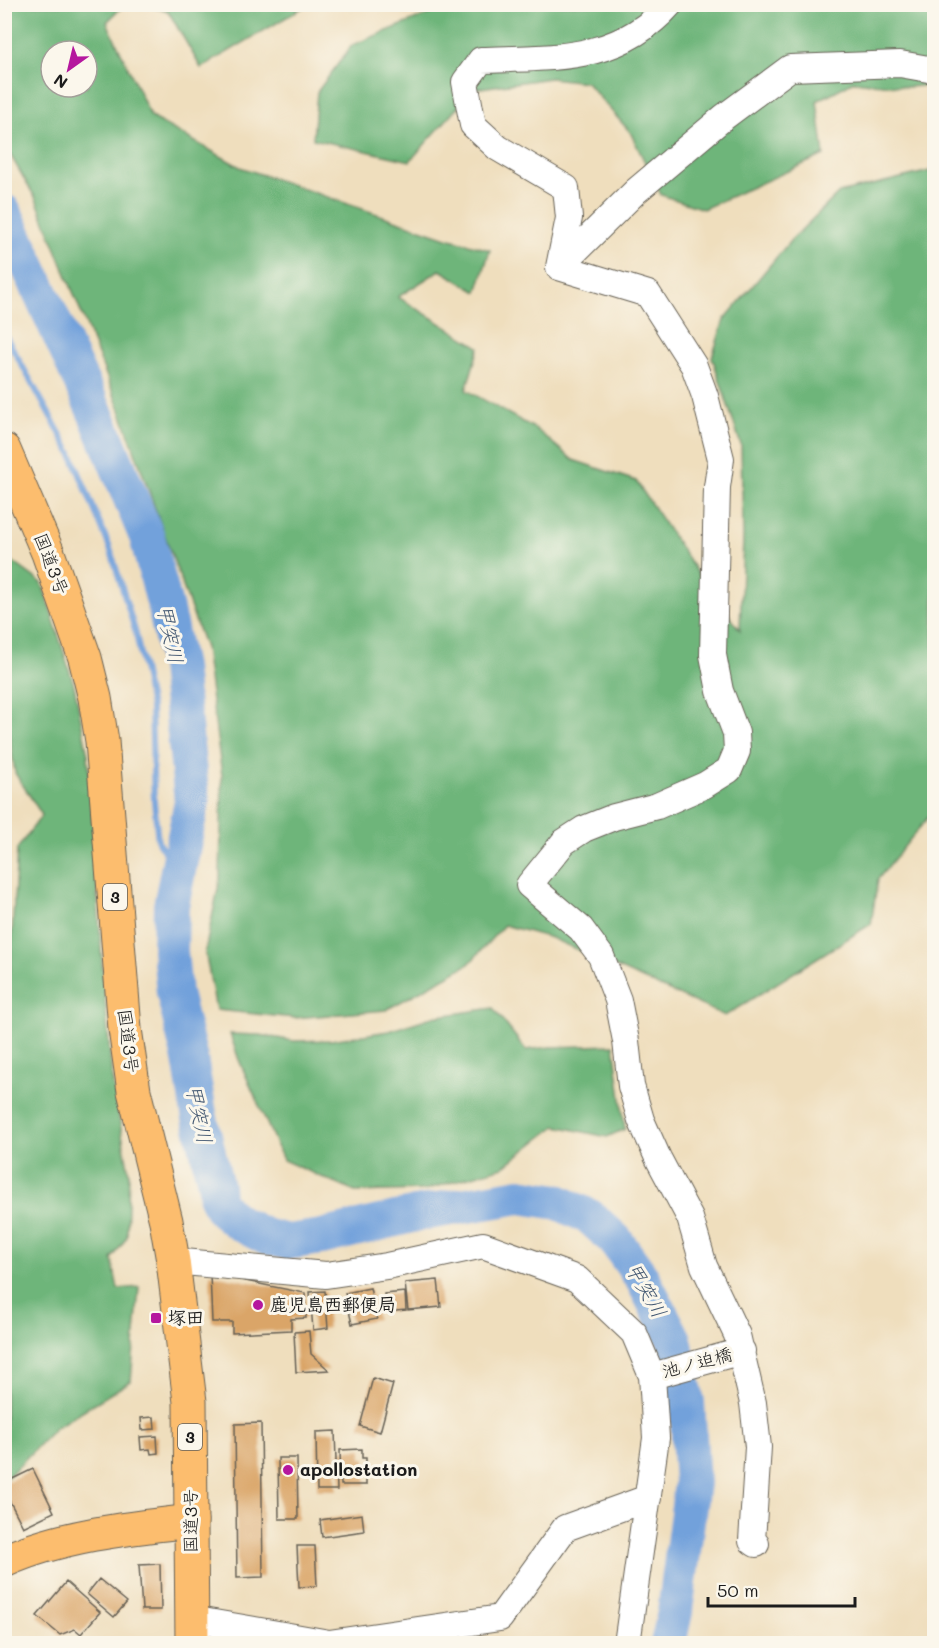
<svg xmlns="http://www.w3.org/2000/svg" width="939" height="1648" viewBox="0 0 939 1648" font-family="Mali,'Klee One',sans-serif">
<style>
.forest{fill:#6eb57a;stroke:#45684b;stroke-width:1.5;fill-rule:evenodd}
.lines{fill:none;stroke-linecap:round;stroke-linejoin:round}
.stream{stroke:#72a1db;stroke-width:6}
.river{stroke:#72a1db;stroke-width:36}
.building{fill:#daa567}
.minor-casing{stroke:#666054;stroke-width:28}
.major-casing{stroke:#666054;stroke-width:35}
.highway-casing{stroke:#666054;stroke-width:35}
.minor{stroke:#fff;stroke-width:26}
.major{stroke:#fcbd6e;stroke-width:33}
.highway{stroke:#fcbd6e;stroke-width:33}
.poi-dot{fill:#b5179e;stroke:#fbf7ec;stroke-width:2}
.labels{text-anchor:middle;stroke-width:6;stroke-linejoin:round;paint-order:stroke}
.shield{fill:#fbf7ec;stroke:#5f5e5a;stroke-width:1.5}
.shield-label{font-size:16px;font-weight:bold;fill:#1c1c1c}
.street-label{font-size:18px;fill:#1c1c1c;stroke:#fbf7ec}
.poi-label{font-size:18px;font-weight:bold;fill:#1c1c1c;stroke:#fbf7ec;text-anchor:start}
.water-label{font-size:20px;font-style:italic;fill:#435872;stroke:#fbf7ec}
</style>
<rect width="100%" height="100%" fill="#fbf7ec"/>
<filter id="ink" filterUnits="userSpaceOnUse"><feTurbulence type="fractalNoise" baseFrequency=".0167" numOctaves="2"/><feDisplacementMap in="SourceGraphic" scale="12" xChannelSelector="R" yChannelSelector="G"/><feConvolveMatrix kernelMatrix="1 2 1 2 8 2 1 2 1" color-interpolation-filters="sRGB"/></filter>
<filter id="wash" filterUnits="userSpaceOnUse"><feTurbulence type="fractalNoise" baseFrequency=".008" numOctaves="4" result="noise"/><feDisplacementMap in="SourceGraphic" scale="24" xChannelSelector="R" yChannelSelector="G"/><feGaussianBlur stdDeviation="1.35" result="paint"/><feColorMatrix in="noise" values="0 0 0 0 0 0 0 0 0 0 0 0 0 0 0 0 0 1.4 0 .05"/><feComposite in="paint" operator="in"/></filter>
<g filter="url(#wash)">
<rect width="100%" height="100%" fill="#efdebd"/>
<path class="forest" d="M4 5H124L107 22 151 117 240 167 447 238 490 250 477 292 440 270 398 297 479 347 466 390 536 429 573 460 636 481 696 571 740 630 743 537 741 445 712 357 724 320 791 240 839 193 934 170V810L878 879 871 924 725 1016 551 938 504 925 469 964 386 1010 295 1018 216 1010 205 951 220 879 222 776 205 648 120 410 36 199 5 146ZM51 51H87V87H51Z
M141 5 307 4V5L201 68 168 11Z
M435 5H934V85L907 87 854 81 817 101 824 155 703 209 661 195 630 132 586 82 550 78 474 89 410 161 313 139 317 92 352 45 432 13Z
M5 556 42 583 74 685 88 755 103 977 112 1078 129 1173 127 1237 112 1259 118 1289 139 1287 131 1381 56 1427 5 1480V979L10 970 17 849 42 815 15 773 7 722H5Z
M493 1008 526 1050 550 1047 614 1045 625 1129 607 1137 556 1126 503 1167 425 1190 355 1192 283 1160 239 1060 230 1034 260 1035 294 1041 331 1040 389 1031 432 1017Z"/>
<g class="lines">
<path class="stream" d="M4 333 71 453 110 548 136 634 151 707 154 801 158 842 164 851 180 863"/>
<path class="river" d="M4 212 94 410 147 537 166 610 178 667 192 801 171 906 170 951 174 993 190 1059 199 1114 216 1187 217 1200 223 1210 239 1223 264 1236 287 1242 322 1237 416 1214 520 1196 558 1202 590 1217 615 1240 642 1278 674 1340 687 1402 692 1483 675 1612 668 1644"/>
</g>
<g id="blocks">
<path class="building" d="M210 1274 305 1293 306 1318 291 1319V1330L232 1333V1322H212Z
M438 1280 441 1307 408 1310 405 1283Z
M370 1288 377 1319 352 1324 345 1293Z
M325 1291 328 1328 313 1330 310 1292Z
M405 1292 406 1310 385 1312 384 1294Z
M309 1331 311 1354 329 1370 296 1372 294 1332Z
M373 1378 393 1384 380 1432 360 1426Z
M154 1417 155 1429 142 1430 141 1418Z
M261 1423 263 1577 237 1578 235 1424Z
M335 1431 337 1490H317L316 1432Z
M157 1436 158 1453 151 1454 150 1449 141 1450 140 1437Z
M362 1449V1458H366V1485H341L340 1450Z
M278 1458H297L298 1519H279Z
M33 1469 54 1512 23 1527 4 1490V1483Z
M362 1514 364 1531 322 1537 320 1520Z
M297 1546H315L317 1586 299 1587Z
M160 1564 161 1610H142L139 1565Z
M99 1579 127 1602 114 1617 87 1594Z
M66 1582 100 1612 81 1634 75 1629 60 1635 37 1616Z"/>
</g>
</g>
<g filter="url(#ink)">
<use href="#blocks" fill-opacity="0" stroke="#666054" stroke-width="1.5"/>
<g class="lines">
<g class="minor-casing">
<path id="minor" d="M559 267 648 294 694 366 705 396 721 459 717 487 713 655 720 691 736 733 737 751 729 770 705 785 657 806 614 817 584 829 564 842 529 885 581 929 601 956 618 1000 626 1041 631 1086 641 1120 658 1158 690 1218 704 1266 737 1335 753 1403 758 1447 752 1541 756 1544
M559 267 569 218 566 188 498 148 473 125 465 82 481 60C553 57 618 63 670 4
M559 267 636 191 724 117 790 68 900 64 934 70
M173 1261 326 1275 387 1266 483 1245 577 1279 634 1333 652 1376 656 1438 627 1644
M652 1376 742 1351
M191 1619 329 1643 500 1618 565 1528 648 1498"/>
</g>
<g class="major-casing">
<path id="major" d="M4 1561C62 1535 129 1528 191 1521"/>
</g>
<g class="highway-casing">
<path id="highway" d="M4 450 48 553 85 658 95 698 102 741 125 1029 134 1091 166 1221 173 1261 190 1402 192 1644"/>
</g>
<use href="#minor" class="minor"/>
<use href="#major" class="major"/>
<use href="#highway" class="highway"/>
</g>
</g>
<g class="poi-dot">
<circle cx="258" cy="1305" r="6"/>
<rect x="150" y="1312" width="12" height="12" rx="3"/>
<circle cx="288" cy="1470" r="6"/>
</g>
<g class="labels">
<g class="shield">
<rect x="103" y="884" width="24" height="26" rx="4.5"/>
<rect x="178" y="1424" width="24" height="26" rx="4.5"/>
</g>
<g class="shield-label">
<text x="115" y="903">3</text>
<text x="190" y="1443">3</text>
</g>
<g class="street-label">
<text transform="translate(51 564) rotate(69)" y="6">国道3号</text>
<text transform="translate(128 1041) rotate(83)" y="6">国道3号</text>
<text transform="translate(697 1363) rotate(-15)" y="6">池ノ迫橋</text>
<text transform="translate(191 1521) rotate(-90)" y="6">国道3号</text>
</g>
<g class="poi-label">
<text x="270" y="1311">鹿児島西郵便局</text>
<text x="168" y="1324">塚田</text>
<text x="300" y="1476">apollostation</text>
</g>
<g class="water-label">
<text transform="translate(170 634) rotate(78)" y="7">甲突川</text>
<text transform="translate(199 1114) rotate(78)" y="7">甲突川</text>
<text transform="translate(646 1290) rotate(60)" y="7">甲突川</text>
</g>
</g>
<rect width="939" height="1648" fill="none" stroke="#fbf7ec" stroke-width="24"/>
<g transform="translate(69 69) rotate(214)"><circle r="28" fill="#fbf7ec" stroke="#a29f99" stroke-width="1.5"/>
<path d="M0-4.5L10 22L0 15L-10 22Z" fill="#b5179e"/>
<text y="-9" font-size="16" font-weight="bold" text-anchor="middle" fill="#1c1c1c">N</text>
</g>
<path d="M708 1597v9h147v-9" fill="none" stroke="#1c1c1c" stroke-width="3"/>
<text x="717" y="1597" font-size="18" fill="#1c1c1c" stroke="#fbf7ec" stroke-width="4.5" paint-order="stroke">50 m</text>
</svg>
